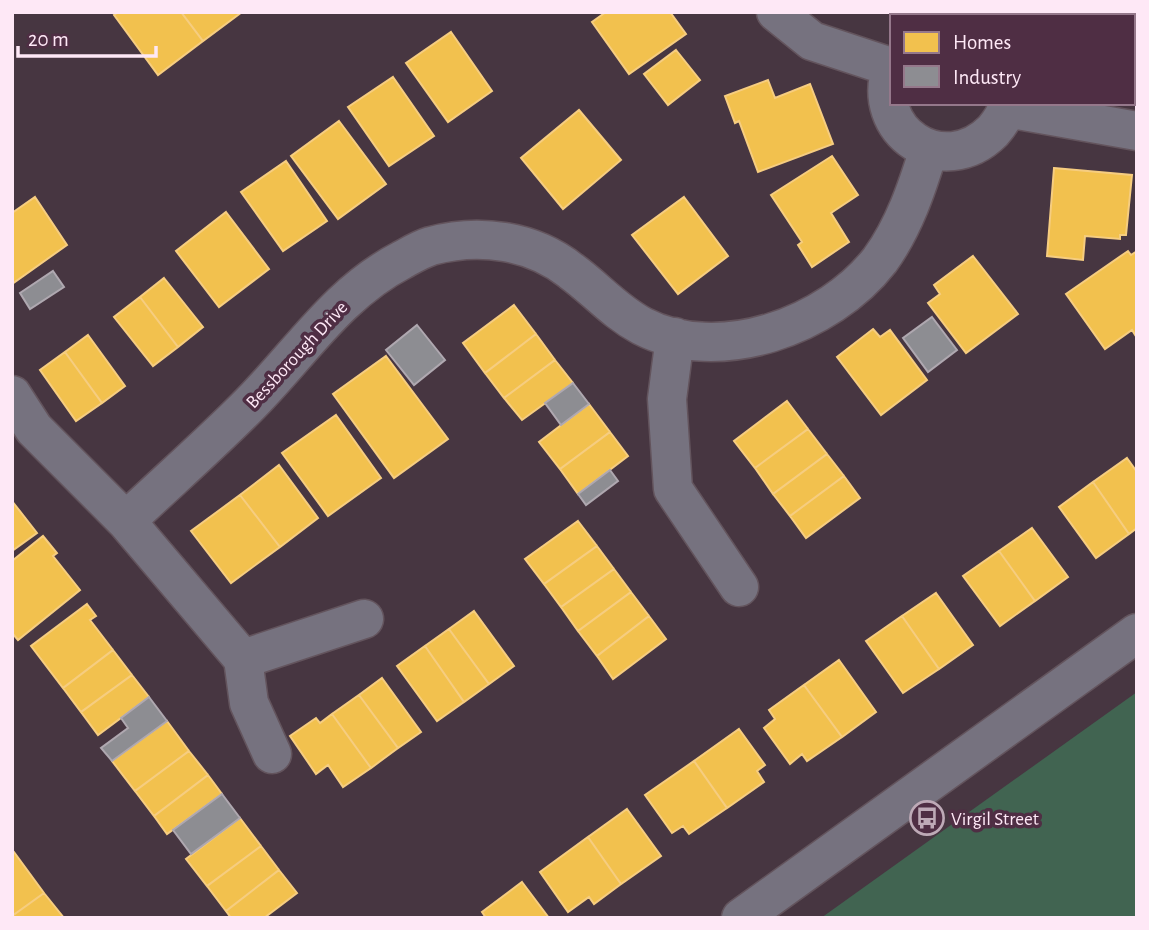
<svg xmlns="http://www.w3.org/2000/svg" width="1149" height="930" viewBox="0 0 1149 930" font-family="'Alegreya Sans',sans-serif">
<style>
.green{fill:#416451}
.homes{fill:#f2c14e;stroke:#f6cd80;stroke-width:2}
.industry{fill:#8d8d92;stroke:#afa8b0;stroke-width:2}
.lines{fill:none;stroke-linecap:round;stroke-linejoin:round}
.street-casing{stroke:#63545d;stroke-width:41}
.street{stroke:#76727f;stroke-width:38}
.labels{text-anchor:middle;stroke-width:7;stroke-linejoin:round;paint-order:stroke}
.street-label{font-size:19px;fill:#fee8f6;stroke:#4f2e44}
.poi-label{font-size:19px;fill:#fee8f6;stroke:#4f2e44;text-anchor:start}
</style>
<rect width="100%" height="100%" fill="#473641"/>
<path class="green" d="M1137 692V918H821Z"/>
<path class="homes" d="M118 12H181L203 41 158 75 114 15Z
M181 12H242L203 41Z
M606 12H670L686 34 629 74 592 22Z
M451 32 492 91 448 122 406 63Z
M676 50 700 80 668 105 644 74Z
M393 77 434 136 389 166 348 107Z
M768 80 775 98 810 84 833 144 758 172 739 121 735 123 725 96Z
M579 110 621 160 563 209 521 158Z
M339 121 386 184 338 219 291 156Z
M832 156 858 195 831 213 849 242 812 267 798 245 802 242 771 195Z
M286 161 327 221 283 251 241 192Z
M1054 168 1132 175 1126 235H1120V239L1085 236 1083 260 1047 256Z
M35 197 67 245 12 284V213Z
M684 197 728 256 678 294 632 235Z
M226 212 269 269 219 307 176 251Z
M1128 251 1131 255 1137 251V338L1132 330 1105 349 1066 294Z
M973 256 1018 314 966 353 928 303 940 294 934 285Z
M164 278 203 327 178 347 140 297Z
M140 297 178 347 153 366 114 317Z
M514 305 536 334 485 373 463 343Z
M873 329 880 337 890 330 927 380 881 415 837 357Z
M536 334 555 360 504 398 485 373Z
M88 335 125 386 102 403 65 352Z
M65 352 102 403 76 421 40 370Z
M386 356 448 439 394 478 333 394Z
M555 360 573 383 522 420 504 398Z
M787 401 808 429 755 468 734 441Z
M589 404 610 432 560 469 539 442Z
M336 415 381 478 328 516 282 453Z
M808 429 827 454 773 494 755 468Z
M610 432 628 456 578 494 560 469Z
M827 454 844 476 790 516 773 494Z
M1127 458 1137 472V528L1129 534 1093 482Z
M279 465 318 518 280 547 240 495Z
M844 476 860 498 806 538 790 516Z
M1093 482 1129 534 1096 558 1059 507Z
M240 495 280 547 231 583 191 531Z
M12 501 37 533 12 551Z
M578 521 597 546 544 584 525 559Z
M1032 528 1068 577 1035 601 999 551Z
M43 536 57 553 53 556 80 590 18 640 12 633V561Z
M597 546 614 569 561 607 544 584Z
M999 551 1035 601 1000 626 963 576Z
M614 569 631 592 578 631 561 607Z
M631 592 649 616 597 656 578 631Z
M936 593 973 645 939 669 902 616Z
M87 604 96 616 90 620 113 650 63 688 31 646Z
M474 611 514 666 489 684 449 629Z
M649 616 666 639 613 679 597 656Z
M902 616 939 669 903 693 866 641Z
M449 629 489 684 464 702 425 646Z
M425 646 464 702 437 721 397 666Z
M113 650 132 675 81 712 63 688Z
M839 660 876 712 842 737 804 685Z
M132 675 149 697 98 735 81 712Z
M382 678 421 732 398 748 359 695Z
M804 685 842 737 807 761 802 754 790 764 764 728 775 719 769 710Z
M359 695 398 748 371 768 332 714Z
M332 714 371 768 343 787 328 765 316 774 290 736 316 718 320 723Z
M167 721 189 751 135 791 112 761Z
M739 729 765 765 757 771 764 782 727 808 694 761Z
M189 751 208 775 154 816 135 791Z
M694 761 727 808 689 834 683 826 672 833 645 795Z
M208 775 222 794 167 834 154 816Z
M627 809 661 856 621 884 588 837Z
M240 818 261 846 207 886 186 859Z
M588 837 621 884 594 904 589 897 568 912 540 872Z
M261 846 279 870 226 911 207 886Z
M14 852 44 893 12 916V853Z
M279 870 297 893 264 918H231L226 911Z
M522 882 549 918H486L482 912Z
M44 893 64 918H12V916Z"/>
<path class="industry" d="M53 271 64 287 30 309 20 293Z
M932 317 957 350 928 372 903 338Z
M417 325 445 360 414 385 386 350Z
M573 383 589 404 561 425 545 403Z
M610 470 618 481 586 505 578 494Z
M149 697 167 721 112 761 101 748 128 728 121 718Z
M222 794 240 818 191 854 173 830Z"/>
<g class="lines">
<g class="street-casing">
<path id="street" d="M776 12 812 41 891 67
M986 16 988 12
M892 66C868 131 943 181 993 131 999 124 1007 113 1008 103
M1007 108 1137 131
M675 337 667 399 673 489 739 587
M12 395 34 429 126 521 243 659 249 703 272 754
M126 521C166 483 207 447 246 408 298 357 336 294 402 260 411 255 421 249 431 246 479 233 532 240 571 271 596 289 614 311 642 326 719 366 829 326 880 260 904 227 917 188 929 149
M243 659 364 619
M741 918 1137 633"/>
</g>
<use href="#street" class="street"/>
</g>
<defs>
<g id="bus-ring" transform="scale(1.75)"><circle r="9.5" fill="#4f2e44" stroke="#beaab7" stroke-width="1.5"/><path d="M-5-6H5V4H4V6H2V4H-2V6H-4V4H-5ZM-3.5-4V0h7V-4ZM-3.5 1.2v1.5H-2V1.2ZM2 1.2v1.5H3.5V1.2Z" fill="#beaab7"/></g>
</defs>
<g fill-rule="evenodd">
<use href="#bus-ring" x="927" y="818"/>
</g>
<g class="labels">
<g class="street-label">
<text transform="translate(296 354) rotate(-47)" y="7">Bessborough Drive</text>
</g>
<g class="poi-label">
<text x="951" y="825">Virgil Street</text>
</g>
</g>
<rect width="1149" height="930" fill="none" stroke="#fee8f6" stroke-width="28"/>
<rect x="890" y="14" width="245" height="91" fill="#4f2e44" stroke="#95788b" stroke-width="2"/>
<rect x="904" y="32" width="35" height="21" fill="#f2c14e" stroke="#95788b" stroke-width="2"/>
<text x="953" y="49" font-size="21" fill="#fee8f6">Homes</text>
<rect x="904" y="66" width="35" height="21" fill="#8d8d92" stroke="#95788b" stroke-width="2"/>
<text x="953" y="84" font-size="21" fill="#fee8f6">Industry</text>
<path d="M18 46v10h138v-10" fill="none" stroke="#fee8f6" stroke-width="3.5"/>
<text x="28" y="46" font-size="21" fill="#fee8f6" stroke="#4f2e44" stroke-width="5" paint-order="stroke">20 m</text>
</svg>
